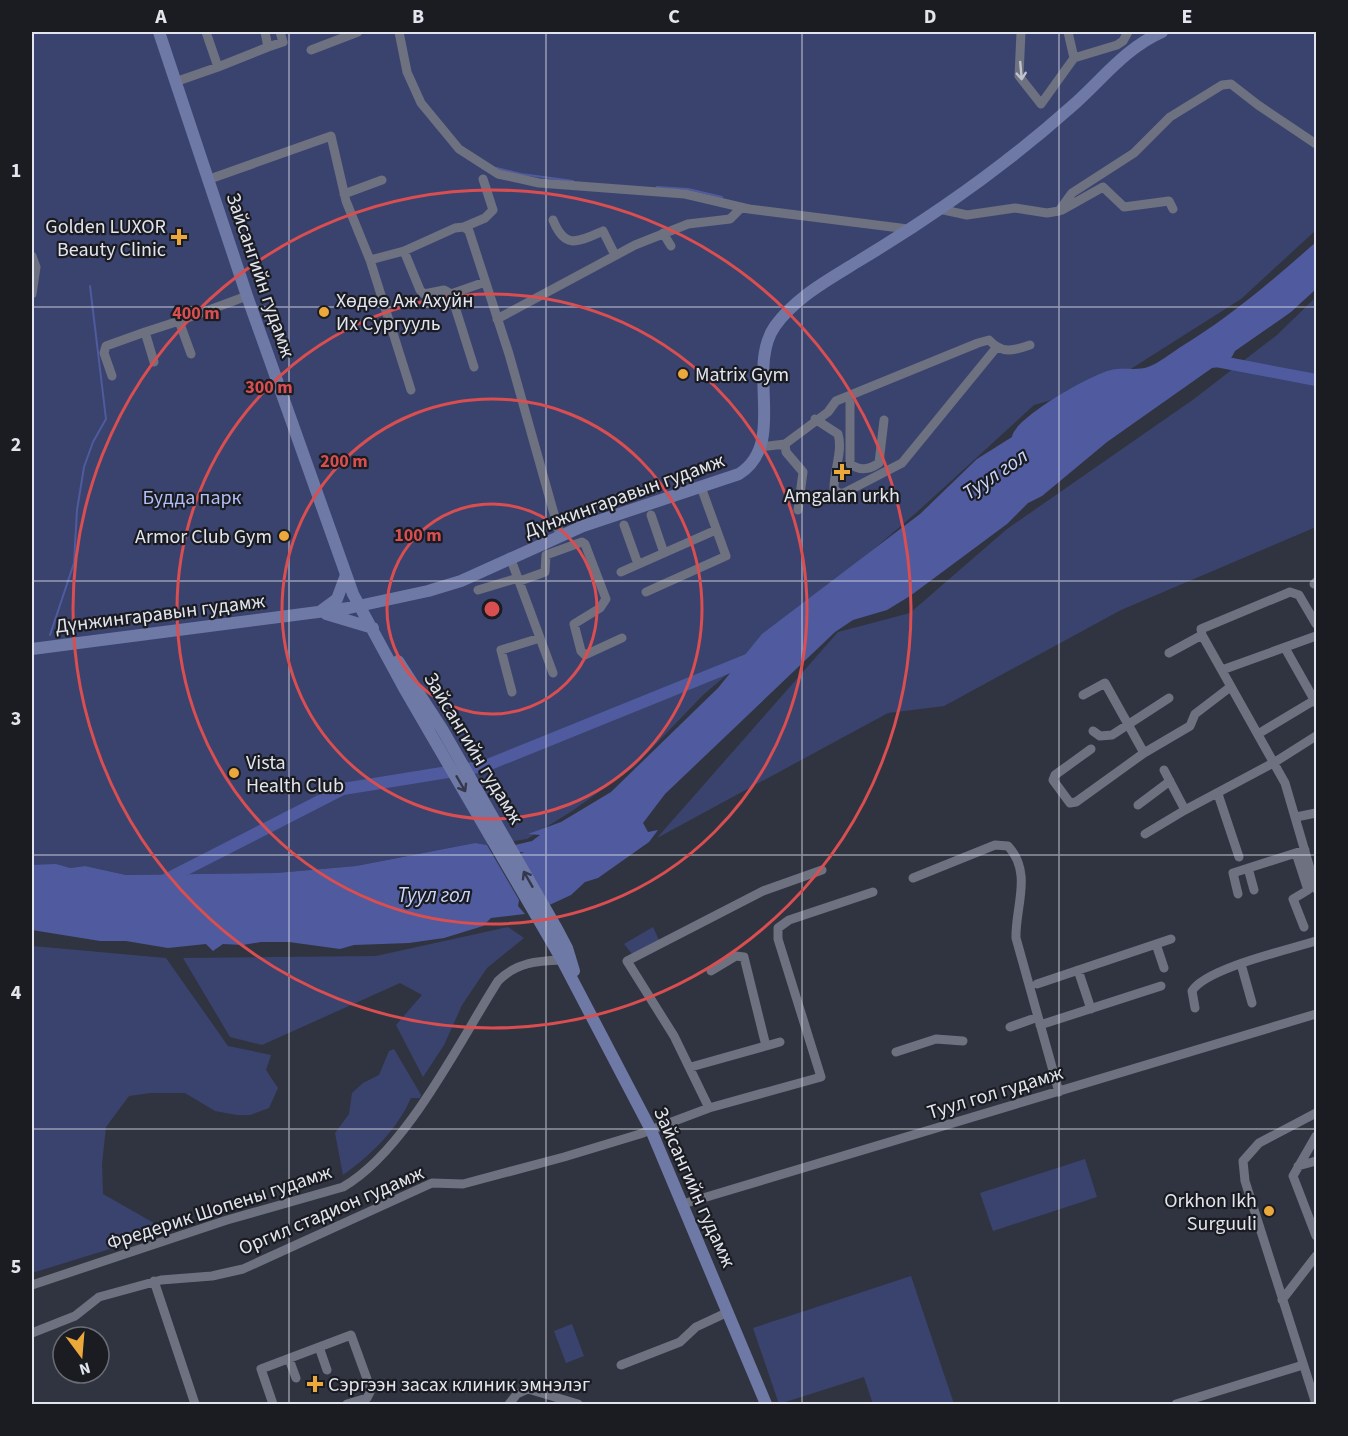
<svg xmlns="http://www.w3.org/2000/svg" width="1348" height="1436" viewBox="0 0 1348 1436" font-family="'Source Sans 3',sans-serif">
<style>
.green{fill:#3a436e}
.water{fill:#4f5b9e}
.lines{fill:none;stroke-linecap:round;stroke-linejoin:round}
.stream{stroke:#4f5b9e;stroke-width:2}
.river{stroke:#4f5b9e;stroke-width:12}
.minor{stroke:#6d7180;stroke-width:9}
.major{stroke:#6f79a6;stroke-width:12}
.oneway{stroke:#c0c2cd}
.oneway2{stroke:#34384a}
.grid{fill:none;stroke:#e3e5ee;stroke-width:1.5;stroke-opacity:0.55}
.ring{fill:none;stroke:#d94e50;stroke-width:3}
.poi-dot{fill:#eda83c;stroke:#1a1c22;stroke-width:2}
.labels{text-anchor:middle;stroke-width:4.5;stroke-linejoin:round;paint-order:stroke}
.poi-label{font-size:20px;fill:#e3e5ee;stroke:#1a1c22;text-anchor:start}
.street-label{font-size:20px;fill:#e3e5ee;stroke:#1a1c22}
.park-label{font-size:20px;fill:#b1bff9;stroke:#1a1c22}
.water-label{font-size:21px;font-style:italic;fill:#cad5fc;stroke:#1a1c22}
.centre{fill:#d94e50;stroke:#1a1c22;stroke-width:3}
.ring-label{font-size:18px;text-anchor:middle;font-weight:bold;fill:#d94e50;stroke:#1a1c22;stroke-width:4.5;stroke-linejoin:round;paint-order:stroke}
.neatline{fill:none;stroke:#e3e5ee;stroke-width:2}
.grid-label{font-size:20px;text-anchor:middle;font-weight:bold;fill:#e3e5ee}
</style>
<rect width="100%" height="100%" fill="#303441"/>
<path class="green" d="M32 32H1316V230L1241 299 1107 384 1034 405 916 513 703 695 634 767 572 811 527 839 487 845 475 843 356 866 276 873 126 875 85 866 70 868 32 865Z
M1316 297V527L1121 610 944 706 888 713 657 838 838 632 910 613 1007 529 1194 399 1277 335Z
M508 927 524 938 487 968 462 1005 444 1045 423 1077 396 1025 422 995 400 983 262 1045 230 1037 183 958 376 956Z
M653 927 659 940 632 954 624 944Z
M32 946 166 958 228 1046 271 1055 266 1070 278 1088 269 1108 250 1115H237L215 1111 185 1093H150L129 1096 106 1127 102 1164 103 1194 168 1231 32 1273Z
M394 1049 421 1095 420 1098H411C396 1131 372 1154 343 1175L335 1133 349 1114 352 1093 363 1083 379 1075 389 1051Z
M1085 1159 1097 1197 993 1231 980 1193Z
M911 1276 954 1404H873L864 1377 779 1404 753 1328Z
M572 1324 584 1356 566 1363 554 1331Z"/>
<path class="water" d="M1316 242V289L1291 312 1235 351C1230 362 1223 367 1212 368L1107 442 1042 496 1028 503 1007 524 910 596 887 610 853 620 835 632 665 794 643 823 648 832 658 830 649 842 598 878 585 882 571 895 543 908 514 857 524 852 511 853 515 845 532 841 540 835 528 834 561 822 611 792 718 688 762 634 920 514 977 459 1012 437C1014 418 1092 374 1111 370 1123 367 1137 371 1148 367 1159 363 1170 354 1179 348 1229 318 1273 280 1316 242Z
M475 843 487 845 519 900 518 906 525 914 491 918 483 926 444 938 409 943 354 945 340 949 289 942H261L243 945 223 944 213 951 206 944 168 948 126 941H100L32 930V865L56 864 70 868 85 866 126 875 276 873 356 866Z"/>
<g class="lines">
<path class="stream" d="M496 168 521 174 573 181
M657 187 688 189 722 197
M50 635 74 563 77 510 84 467 93 442 106 419 90 286"/>
<path class="river" d="M1211 360 1316 380
M163 881 343 789 485 766 752 658"/>
<path class="minor" d="M399 32 407 72 421 103 459 149 498 174 539 183 685 194 749 209 908 229
M1021 32 1019 76 1041 104 1074 58 1117 45 1123 41 1128 32
M1068 32 1074 58
M268 47 283 42 280 32
M311 50 358 32
M218 67 268 47 265 32
M175 82 218 67 206 32
M207 180 331 136 346 201 370 260
M344 194 382 180
M939 209 967 215 1015 208 1047 213 1059 211 1072 193 1134 153 1170 117 1222 85 1231 84 1258 105 1316 144
M1062 210 1103 187 1124 207 1169 201 1173 209
M553 220C565 250 578 242 603 231L615 255
M464 227 485 218 493 210 483 179
M663 233 671 246
M404 251 420 290 424 294 444 290 451 294 485 282
M32 256 36 267 32 294
M451 294 474 367
M497 319 635 245 688 224 730 219 741 208
M191 354 179 321 247 296
M154 362 145 332 179 321
M112 376 104 353 106 346 145 332
M411 390 370 260 404 251 455 228 464 227 469 231 509 354 560 535
M850 403V464C860 471 869 470 879 463L884 420
M815 419 838 434C843 451 834 470 834 488L838 493H844L902 463 996 348
M785 444 786 452 803 472 798 510
M760 447 785 444 828 412 836 401 978 343 989 340C1002 354 1013 351 1030 345
M651 515 664 553
M624 525 638 564
M510 557 553 673
M621 572 716 530
M520 581 545 572 546 555 582 542 585 544 606 599 600 608 574 624 581 651 585 655 622 638
M1314 584 1316 582
M478 590 518 578
M646 592 726 556 701 487
M1202 635 1285 783 1316 889
M1202 635 1201 629 1290 592 1299 595 1316 624
M1285 648 1316 703
M1169 653 1202 635
M1222 670 1316 636
M512 692 501 650 540 638
M1083 695 1105 683 1144 753
M1093 731 1100 736 1112 735 1169 698
M1258 734 1313 701
M1091 749 1055 775 1053 780 1070 803 1076 802 1144 753 1190 726 1195 714 1229 688
M1164 770 1185 810 1275 762 1316 736
M1218 794 1239 857
M1138 805 1170 781
M1296 817 1316 813
M1145 834 1185 810
M1296 853 1308 890 1293 899 1304 927
M1248 868 1254 890
M913 878 995 845 1008 846C1033 873 1015 907 1016 938L1059 1092
M1238 894 1233 873 1305 850
M1156 944 1164 968
M1241 964 1252 1003
M1078 970 1091 1009
M711 971 736 956 744 957 766 1046
M1037 984 1171 939
M1195 1008 1192 991C1206 968 1288 950 1316 941
M1040 1025 1161 986
M1010 1027 1038 1017
M896 1052 936 1039 963 1041
M691 1067 780 1042
M709 1108 674 1036 627 961 763 891 822 870
M1316 1136 1293 1176 1316 1236
M1298 1166 1316 1161
M683 1204 1316 1014
M154 1281 195 1404
M32 1285 227 1220 343 1187C406 1151 459 1042 498 981 517 962 537 961 562 960
M1282 1300 1316 1256
M32 1333 75 1316 99 1297 161 1280 212 1276 243 1269 432 1183 463 1184 564 1157 640 1134 709 1108 821 1077 778 939V928L789 920 873 892
M319 1347 327 1370
M289 1359 296 1378
M621 1365 680 1342 696 1327 728 1312
M273 1404 261 1369 351 1335 371 1390 367 1398 347 1404
M509 1404 517 1394 528 1389 578 1404
M1176 1404 1303 1365
M1316 1404 1245 1181 1243 1161 1259 1143 1316 1113"/>
<path class="major" d="M159 32 247 296 353 594 404 688 562 960 651 1130 766 1404
M322 610 337 599 346 575
M326 614 373 628
M32 649 349 608 428 591 461 581 583 526 739 474C788 443 745 369 775 326 796 297 828 280 857 262 932 217 1006 165 1071 107 1101 81 1125 48 1162 32
M398 661 442 729 557 929 567 948 574 971"/>
</g>
<defs><path id="oneway-shaft" d="M-6 0H5M1.5-3L5.5 0L1.5 3" fill="none" stroke-width="1.6" stroke-linecap="round" stroke-linejoin="round" transform="scale(1.5)"/></defs>
<use class="oneway" href="#oneway-shaft" transform="translate(1021 71) rotate(85)"/>
<g class="oneway2">
<use href="#oneway-shaft" transform="translate(461 784) rotate(60)"/>
<use href="#oneway-shaft" transform="translate(528 879) rotate(-120)"/>
</g>
<path class="grid" d="M289 32V1404M546 32V1404M802 32V1404M1059 32V1404M32 307H1316M32 581H1316M32 855H1316M32 1129H1316"/>
<g class="ring">
<circle cx="492" cy="609" r="105"/>
<circle cx="492" cy="609" r="210"/>
<circle cx="492" cy="609" r="315"/>
<circle cx="492" cy="609" r="419"/>
</g>
<g class="poi-dot">
<path d="M176 228h6v6h6v6h-6v6h-6v-6h-6v-6h6z"/>
<circle cx="324" cy="312" r="6"/>
<circle cx="683" cy="374" r="6"/>
<path d="M839 463h6v6h6v6h-6v6h-6v-6h-6v-6h6z"/>
<circle cx="284" cy="536" r="6"/>
<circle cx="234" cy="773" r="6"/>
<circle cx="1269" cy="1211" r="6"/>
<path d="M312 1375h6v6h6v6h-6v6h-6v-6h-6v-6h6z"/>
</g>
<g class="labels">
<g class="poi-label">
<text x="166" y="233" text-anchor="end">Golden LUXOR<tspan x="166" dy="23">Beauty Clinic</tspan></text>
<text x="336" y="307">Хөдөө Аж Ахуйн<tspan x="336" dy="23">Их Сургууль</tspan></text>
<text x="695" y="381">Matrix Gym</text>
<text x="842" y="502" text-anchor="middle">Amgalan urkh</text>
<text x="272" y="543" text-anchor="end">Armor Club Gym</text>
<text x="246" y="769">Vista<tspan x="246" dy="23">Health Club</tspan></text>
<text x="1257" y="1207" text-anchor="end">Orkhon Ikh<tspan x="1257" dy="23">Surguuli</tspan></text>
<text x="328" y="1391">Сэргээн засах клиник эмнэлэг</text>
</g>
<g class="street-label">
<text transform="translate(261 275) rotate(71)" y="7">Зайсангийн гудамж</text>
<text transform="translate(624 495) rotate(-20)" y="7">Дүнжингаравын гудамж</text>
<text transform="translate(160 613) rotate(-7)" y="7">Дүнжингаравын гудамж</text>
<text transform="translate(474 748) rotate(59)" y="7">Зайсангийн гудамж</text>
<text transform="translate(995 1092) rotate(-17)" y="7">Туул гол гудамж</text>
<text transform="translate(695 1187) rotate(66)" y="7">Зайсангийн гудамж</text>
<text transform="translate(219 1207) rotate(-18)" y="7">Фредерик Шопены гудамж</text>
<text transform="translate(331 1210) rotate(-23)" y="7">Оргил стадион гудамж</text>
</g>
<g class="park-label">
<text x="192" y="504">Будда парк</text>
</g>
<g class="water-label">
<text transform="translate(995 474) rotate(-34)" y="7">Туул гол</text>
<text x="434" y="902">Туул гол</text>
</g>
</g>
<circle cx="492" cy="609" r="9" class="centre"/>
<g class="ring-label">
<text x="196" y="319">400 m</text>
<text x="269" y="393">300 m</text>
<text x="344" y="467">200 m</text>
<text x="418" y="541">100 m</text>
</g>
<rect width="1348" height="1436" fill="none" stroke="#1a1c22" stroke-width="66"/>
<g transform="translate(81 1355) rotate(164)"><circle r="28" fill="#1a1c22" stroke="#6a6c74" stroke-width="1.5"/>
<path d="M0-4.5L10 22L0 15L-10 22Z" fill="#eda83c"/>
<text y="-9" font-size="16" font-weight="bold" text-anchor="middle" fill="#e3e5ee">N</text>
</g>
<rect x="33" y="33" width="1282" height="1370" class="neatline"/>
<g class="grid-label">
<text x="161" y="23">A</text>
<text x="418" y="23">B</text>
<text x="674" y="23">C</text>
<text x="930" y="23">D</text>
<text x="1187" y="23">E</text>
<text x="16" y="177">1</text>
<text x="16" y="451">2</text>
<text x="16" y="725">3</text>
<text x="16" y="999">4</text>
<text x="16" y="1273">5</text>
</g>
</svg>
